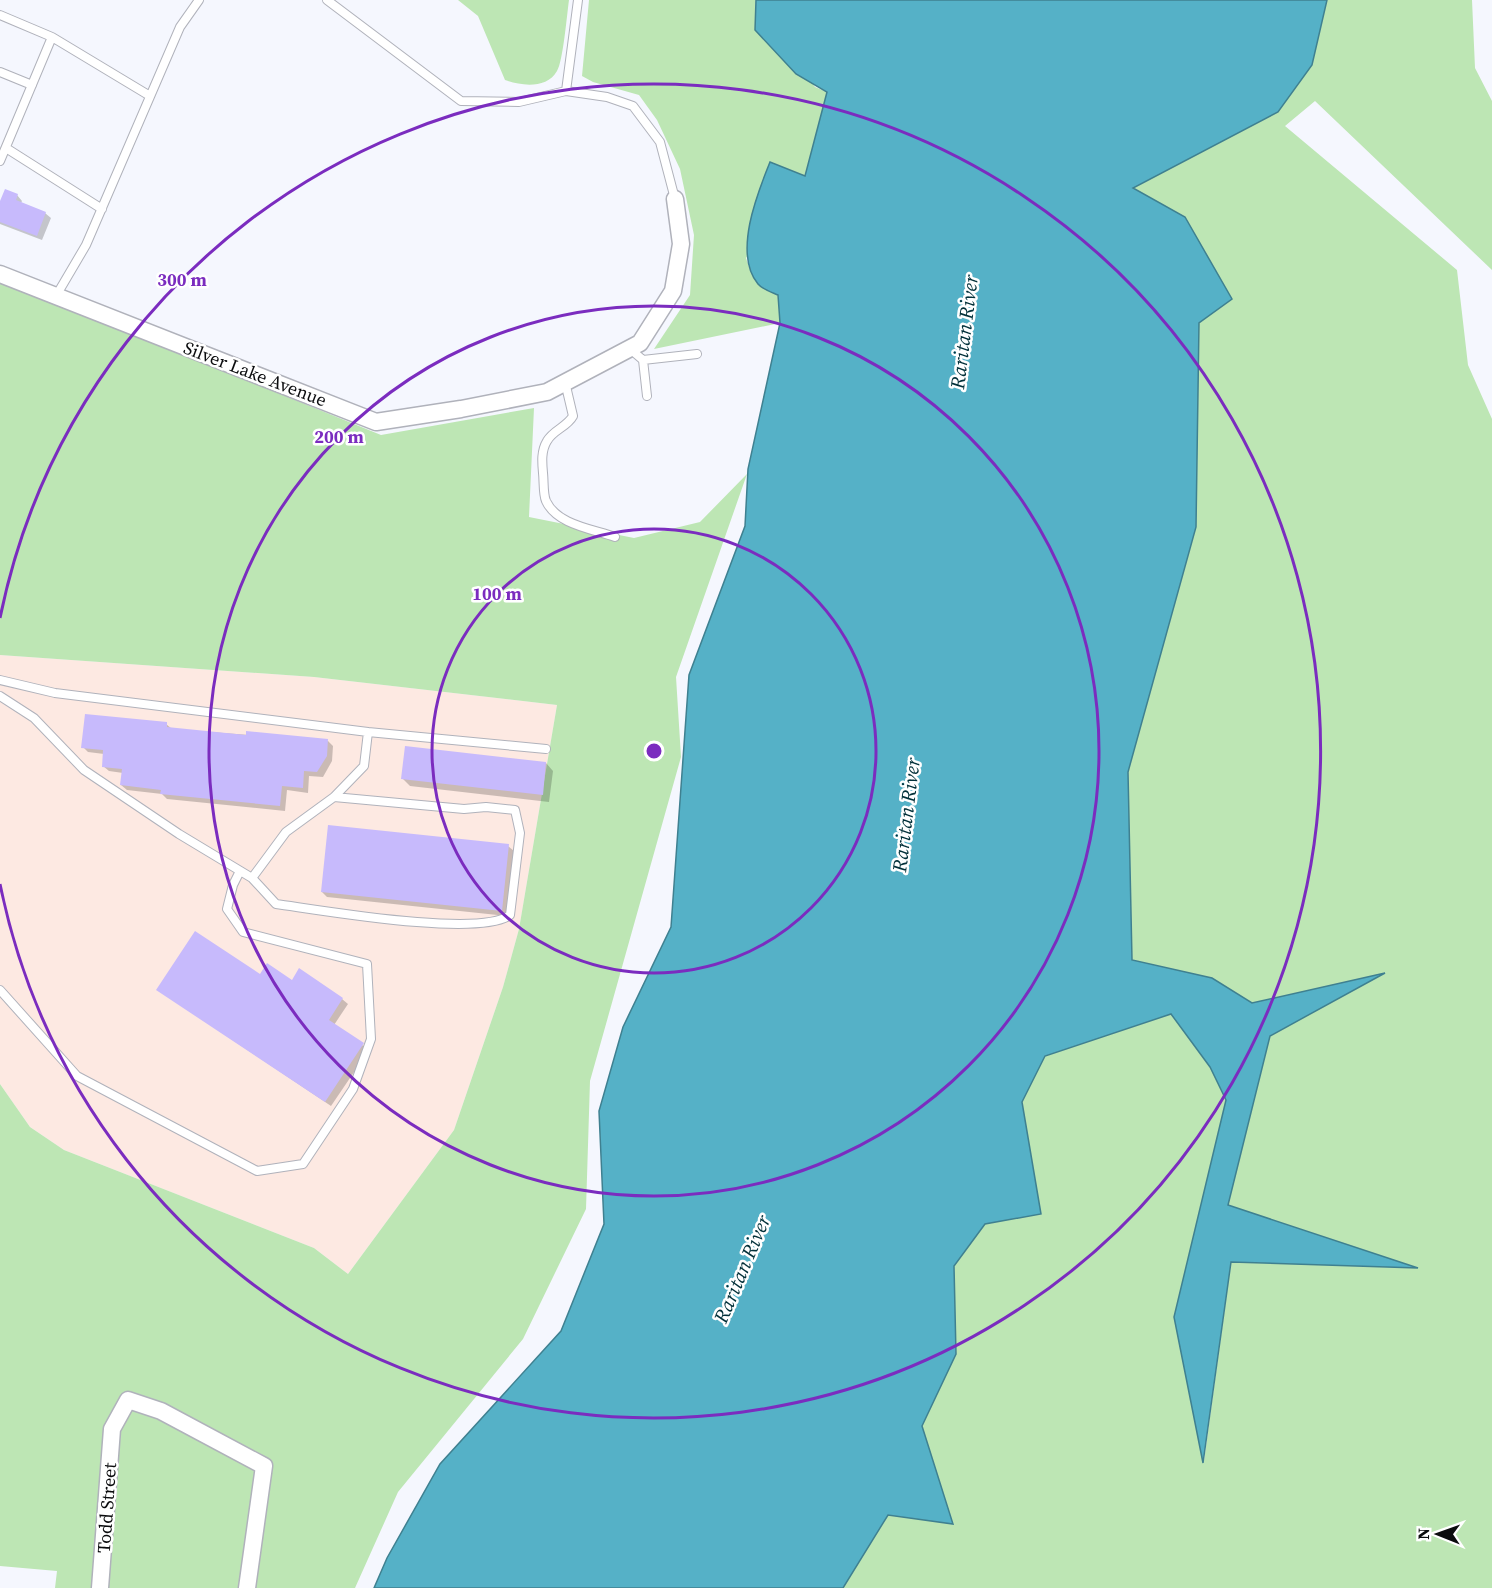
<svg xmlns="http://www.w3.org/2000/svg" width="1492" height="1588" viewBox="0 0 1492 1588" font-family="'Source Serif 4',serif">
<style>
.industrial{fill:#fde9e2}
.green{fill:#bde6b4}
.water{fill:#55b1c7;stroke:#3f8090;stroke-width:1.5}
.shadow{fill:#0003}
.building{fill:#c7bafc}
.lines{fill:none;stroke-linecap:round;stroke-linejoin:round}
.lane-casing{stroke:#b0b2bb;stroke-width:10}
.street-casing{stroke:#b0b2bb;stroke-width:19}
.lane{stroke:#fff;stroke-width:8}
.street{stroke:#fff;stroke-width:16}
.ring{fill:none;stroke:#7b2cbf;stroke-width:3}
.labels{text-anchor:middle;stroke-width:5;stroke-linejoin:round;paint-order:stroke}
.street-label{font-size:18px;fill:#0b0c0e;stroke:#fff}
.water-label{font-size:20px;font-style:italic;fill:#023039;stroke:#fff}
.centre{fill:#7b2cbf;stroke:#fff;stroke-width:3}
.ring-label{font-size:18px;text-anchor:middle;font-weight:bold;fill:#7b2cbf;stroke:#fff;stroke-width:5;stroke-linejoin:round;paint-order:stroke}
</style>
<rect width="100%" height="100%" fill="#f5f7fe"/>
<path class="industrial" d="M0 655 314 677 557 705 519 929 503 987 454 1130 348 1274 314 1248 64 1150 30 1127 0 1084Z"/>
<path class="green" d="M458 0H569C567 14 563 62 557 71 547 89 521 86 505 80L478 16Z
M589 0H756L755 9 815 87 827 92 805 176 746 258C753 280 757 285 778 295L780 323 654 349 690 295 694 235 680 169 657 120 639 95 593 82 582 76Z
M1327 0H1472L1475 68 1492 101V270L1315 101 1285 126 1457 270 1468 365 1492 419V1588H843L888 1515 952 1523 922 1426 956 1354 954 1266 985 1224 1041 1214 1022 1102 1045 1056 1171 1014 1210 1067 1226 1100 1174 1317 1204 1461 1231 1262 1416 1268 1228 1205 1270 1035 1382 974 1252 1003 1212 978 1132 961 1128 772 1196 527 1133 188 1278 112 1312 65Z
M0 280 381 435 534 408 529 517 634 538 700 522 747 474 676 677 681 757 590 1081 586 1209 523 1339 398 1492 355 1588H55L57 1571 0 1566V1084L30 1127 64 1150 314 1248 348 1274 454 1130 503 987 519 929 557 705 314 677 0 655Z"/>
<path class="water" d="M756 0H1327L1312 65 1278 112 1133 188 1185 217 1232 299 1199 323 1196 527 1128 772 1132 960 1212 978 1252 1003 1385 973 1270 1036 1228 1205 1418 1268 1231 1262 1203 1463 1174 1317 1226 1100 1210 1067 1171 1014 1045 1056 1022 1102 1041 1214 985 1224 954 1266 956 1354 922 1426 953 1524 888 1515 843 1588H374L387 1558 440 1464 561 1331 604 1224 599 1111 623 1027 671 927 689 675 745 526 748 469 780 323 778 295C771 292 762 289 758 284 733 254 757 194 770 162L805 176 827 92 796 74 755 30Z"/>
<path class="shadow" d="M17 195 22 201 21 203 45 213 51 218 42 240 0 224V206Z
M166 724 172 729 328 741 333 746 332 761 323 777 309 776 308 793 287 790 285 811 167 799 162 794 127 790 121 785 123 773 109 771 103 766 104 754 88 752 83 747Z
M546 763 553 771 549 802 410 786 402 778Z
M508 846 514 851 507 916 327 897 322 892Z
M260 976 292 982 342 999 348 1004 334 1025 369 1050 331 1106 158 990Z"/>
<path class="building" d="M5 189 18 194 16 200 46 212 37 236 0 222V201Z
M85 714 167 722V727L246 735V731L328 739 327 756 317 772 304 771 303 788 282 786 280 806 160 794 161 790 120 785 122 769 102 767 103 750 81 748Z
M405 746 546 762 543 795 401 779Z
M328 825 509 844 502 911 321 892Z
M195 931 260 974 267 963 292 980 299 968 343 998 329 1020 364 1043 325 1102 156 990Z"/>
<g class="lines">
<g class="lane-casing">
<path id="lane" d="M327 0 461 101 519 102 566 91 607 97 633 106 660 142 675 199
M0 15 52 37 150 96
M0 72 32 85
M566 91 578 0
M6 148 102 209
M0 161 52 37
M56 296 86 245 180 27 199 0
M629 348 643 360 697 354
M643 360 647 396
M565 382 573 416C567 427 553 430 547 441 541 451 542 462 543 473 544 482 543 494 546 501 557 525 593 529 615 537
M0 680 55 693 368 732 364 766 334 797 286 832 252 878
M0 696 34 718 84 770 179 834 252 878 276 904C320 910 480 938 510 915L520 833 515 810 486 807 464 809 334 797
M368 732 546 749
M0 990 77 1076 257 1171 303 1164 353 1089 371 1039 367 964 243 932 227 909 233 885 240 871"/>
</g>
<g class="street-casing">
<path id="street" d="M0 274 376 422 461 409 547 392 640 343 673 291 681 244 675 199
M100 1588 112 1429 128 1400 161 1411 264 1466 247 1588"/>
</g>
<use href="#lane" class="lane"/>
<use href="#street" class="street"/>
</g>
<g class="ring">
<circle cx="654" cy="751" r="222"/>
<circle cx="654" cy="751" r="445"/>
<path d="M0 618A667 667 0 1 1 0 884"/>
</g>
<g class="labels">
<g class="street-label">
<text transform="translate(255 374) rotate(21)" y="6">Silver Lake Avenue</text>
<text transform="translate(107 1508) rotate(-86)" y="6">Todd Street</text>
</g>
<g class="water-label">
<text transform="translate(964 332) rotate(-83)" y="7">Raritan River</text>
<text transform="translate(906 815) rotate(-83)" y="7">Raritan River</text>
<text transform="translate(742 1269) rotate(-67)" y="7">Raritan River</text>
</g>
</g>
<circle cx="654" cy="751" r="9" class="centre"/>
<g class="ring-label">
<text x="182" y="286">300 m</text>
<text x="339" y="443">200 m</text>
<text x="497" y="600">100 m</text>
</g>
<g transform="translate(1438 1534) rotate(271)" stroke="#ffffff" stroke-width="4.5" paint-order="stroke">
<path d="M0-4.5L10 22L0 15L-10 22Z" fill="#0b0c0e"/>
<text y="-9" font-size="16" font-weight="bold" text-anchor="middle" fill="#0b0c0e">N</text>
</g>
</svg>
